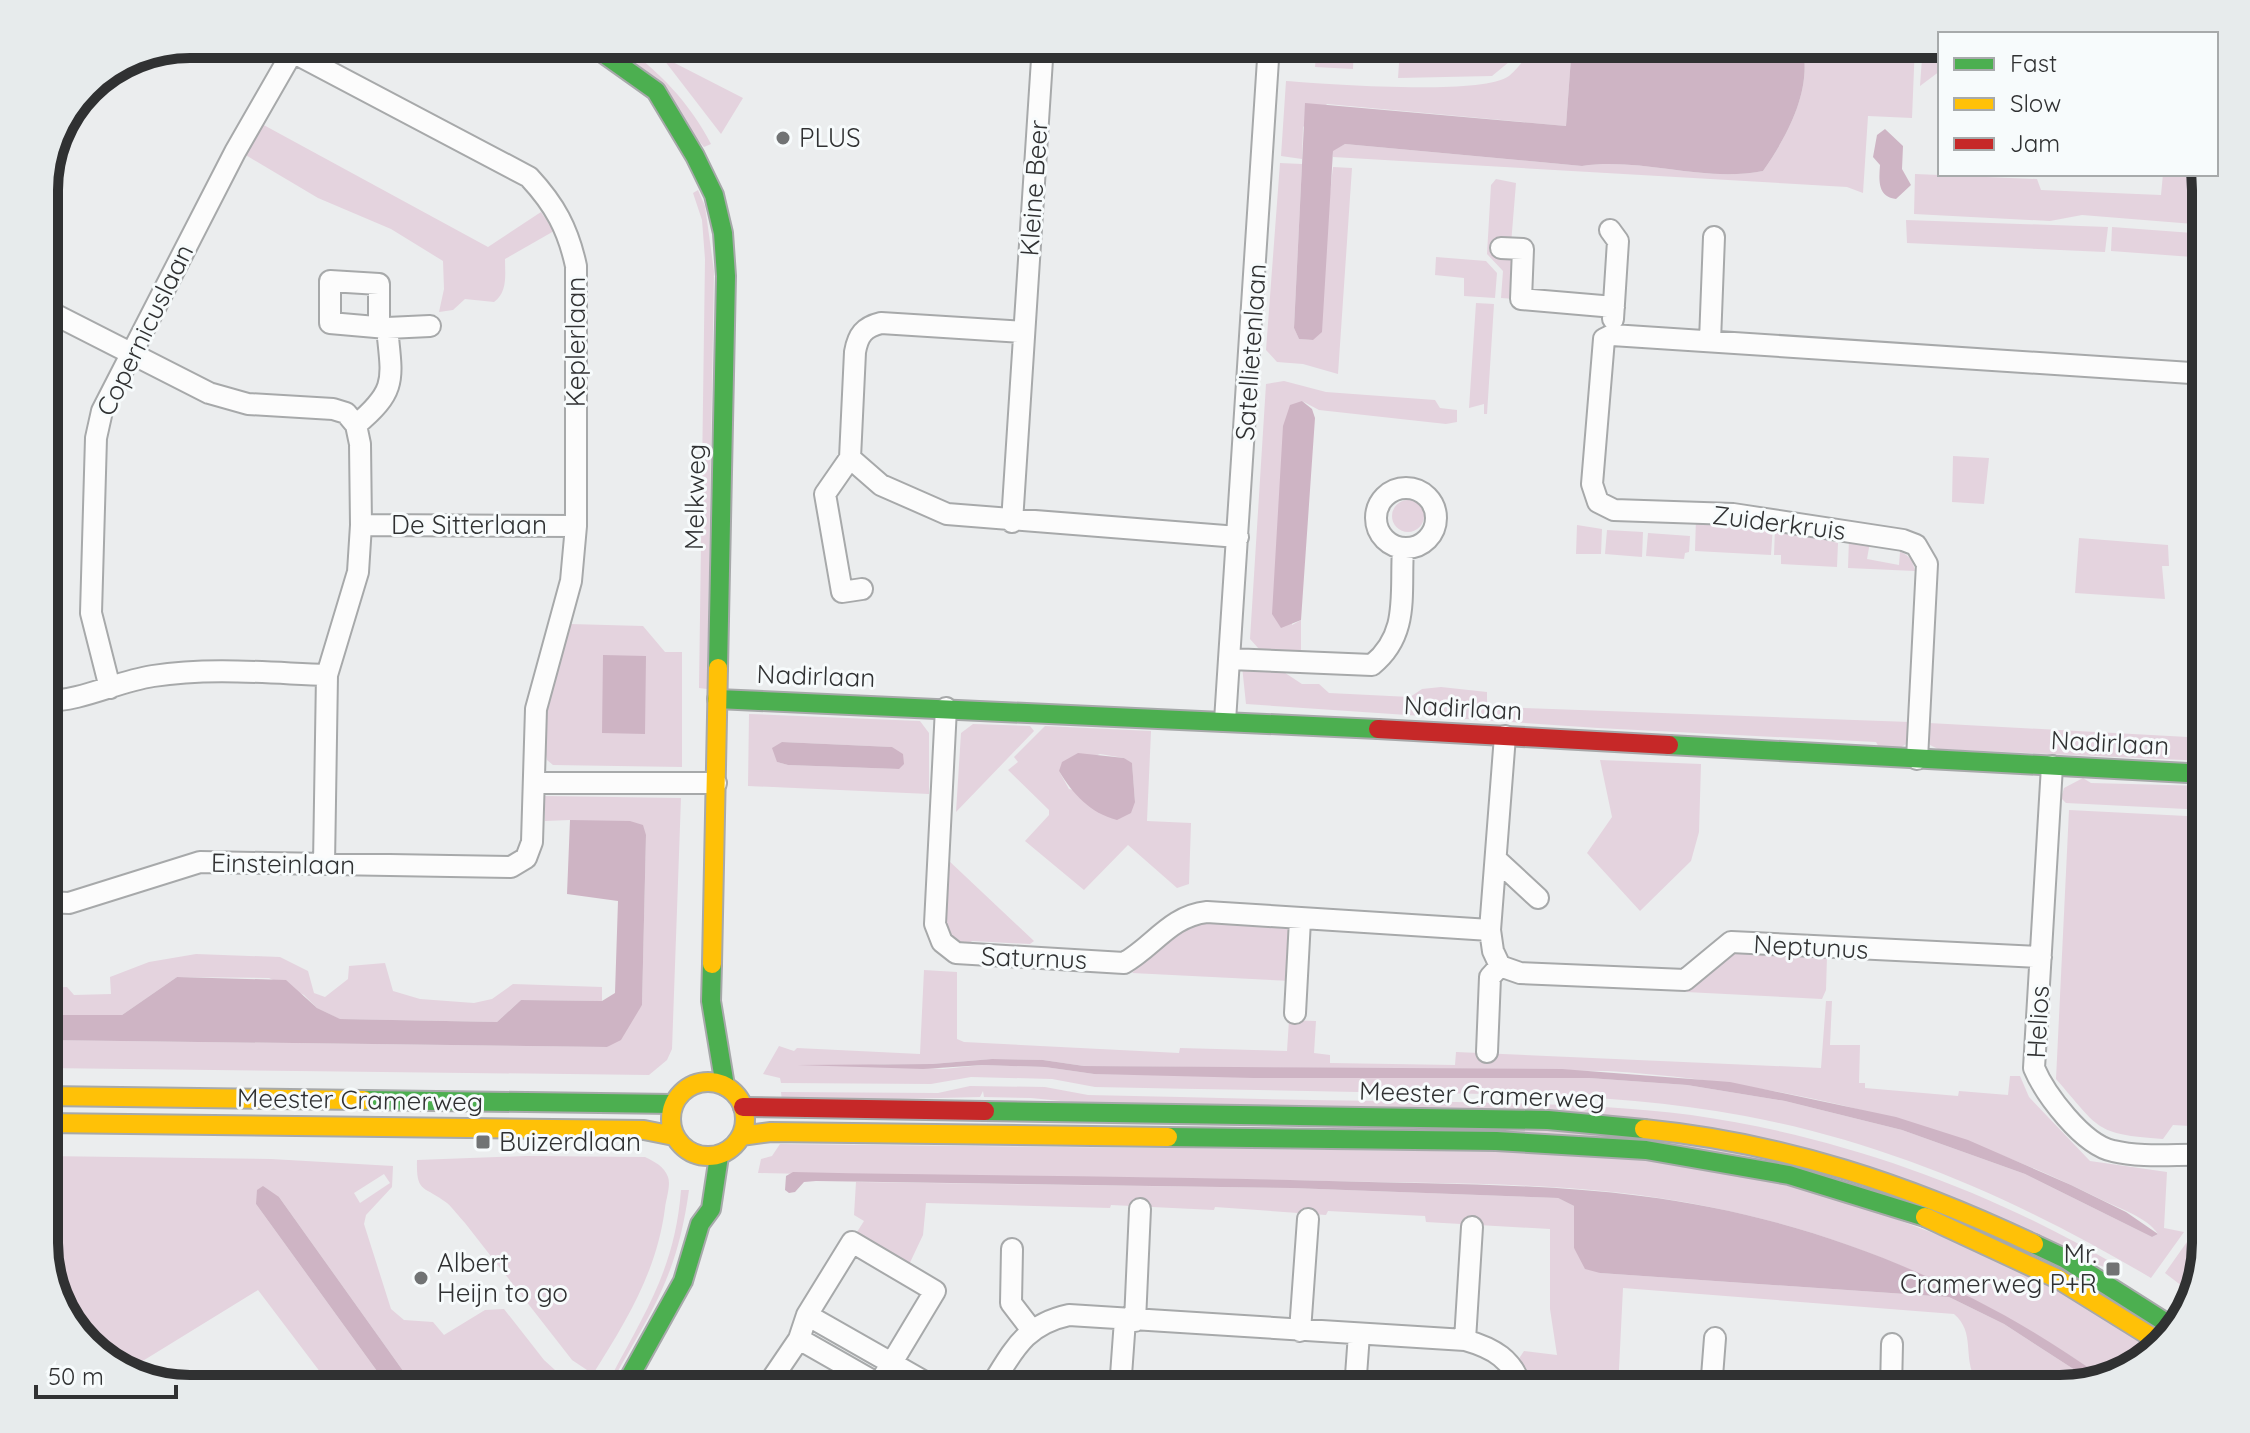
<svg xmlns="http://www.w3.org/2000/svg" width="2250" height="1433" viewBox="0 0 2250 1433" font-family="Quicksand,sans-serif">
<style>
.green{fill:#e4d3de;fill-rule:evenodd}
.water{fill:#ceb4c4}
.lines{fill:none;stroke-linecap:round;stroke-linejoin:round}
.street-casing{stroke:#a7a9aa;stroke-width:24}
.fast-casing{stroke:#a7a9aa;stroke-width:22}
.slow-casing{stroke:#a7a9aa;stroke-width:22}
.jam-casing{stroke:#a7a9aa;stroke-width:22}
.street{stroke:#fcfcfc;stroke-width:20}
.fast{stroke:#4caf50;stroke-width:18}
.slow{stroke:#ffc107;stroke-width:18}
.jam{stroke:#c62828;stroke-width:18}
.poi-dot{fill:#717374;stroke:#f7fbfc;stroke-width:3}
.labels{text-anchor:middle;stroke-width:6;stroke-linejoin:round;paint-order:stroke}
.poi-label{font-size:26px;fill:#303132;stroke:#f7fbfc;text-anchor:start}
.street-label{font-size:26px;fill:#303132;stroke:#f7fbfc}
.rim{fill:none;stroke:#303132;stroke-width:10}
</style>
<rect width="100%" height="100%" fill="#ebedee"/>
<path class="green" d="M614 44H621C659 71 689 102 711 144L704 147Z
M1060 44H1166L1165 53Z
M1172 44H1257L1262 60 1172 53Z
M1317 44H1354L1353 69 1315 67Z
M1427 44H1455L1505 57 1509 62 1492 76 1398 78 1400 48 1425 50Z
M1538 44H1572L1566 126 1327 104 1303 127 1302 159 1281 156 1286 81C1326 84 1481 96 1509 76 1519 68 1528 53 1538 44Z
M1802 44H1915L1912 118 1868 116 1863 193 1847 187 1333 157V150L1345 144 1582 166C1642 157 1703 183 1763 171 1788 135 1813 89 1802 44Z
M1923 44H1940V71L1920 86Z
M661 56 743 98 721 134Z
M260 123 488 247 541 212 554 231 505 259C505 274 508 292 494 302L465 299 453 310 439 312 444 289 443 261 391 229 318 198 244 154Z
M1280 163 1302 164 1294 328 1299 339 1313 340 1333 167 1352 168 1338 374 1303 364 1277 362 1266 350Z
M1915 174 2037 179 2041 190 2161 195 2163 174H2202L2206 189V225L2082 215 2050 221 1914 214Z
M1496 179 1516 183 1511 244V254L1518 261 1515 299 1501 298 1503 271 1487 254 1491 185Z
M698 190 705 206 714 271 707 689 699 688 705 259 702 220 693 193Z
M1906 220 2108 227 2105 252 1907 243Z
M2112 227 2206 234V258L2111 251Z
M1436 257 1486 261 1497 273 1495 298 1464 296V278L1435 275Z
M1476 303 1494 304 1487 414H1484V404L1469 408Z
M1284 381 1326 392 1435 400 1440 408 1457 410V422L1446 424 1319 410 1302 401 1292 625 1301 620V653L1259 649 1250 639 1266 384Z
M1953 456 1989 458 1984 504 1952 502Z
M1392 516a16 16 0 1 1 32 0a16 16 0 1 1-32 0Z
M1696 518 1773 526 1771 555 1695 551Z
M1577 525 1602 529 1601 554H1576Z
M1775 528 1838 543 1837 567 1781 564V555H1774Z
M1607 530 1643 532 1642 557 1605 554Z
M1648 533 1690 536 1689 552 1685 553 1684 559 1646 556Z
M1849 538 1870 542 1867 559 1899 565 1900 552C1910 555 1913 562 1915 571L1848 568Z
M2079 538 2168 545 2169 566H2162L2165 599 2075 593Z
M570 624 643 626 665 652H682V767L553 765 547 760C537 713 557 669 570 624Z
M1242 666 1276 667 1302 684H1319L1329 693 1410 697 1422 689 1441 687 1487 692V704L1497 707 1910 722 1908 743 1891 753 1880 749 1876 742 1598 728 1246 704Z
M749 714 920 721 929 733V794L748 786ZM782 742 892 747 899 769 788 765 777 762Z
M1929 723 2206 738V761L1938 749 1930 745Z
M973 724 1030 726 1034 731 956 812 961 733Z
M1045 726 1151 731 1147 821 1191 823 1189 884 1177 888 1128 845 1084 890 1025 841 1049 815V810L1008 770 1018 762 1014 757ZM1100 754 1124 758 1132 764 1135 802 1069 789 1059 771Z
M1600 760 1701 764 1699 832 1691 861 1640 911 1587 853 1612 817Z
M2083 778 2091 783 2206 786V810L2066 803 2061 798 2064 788Z
M545 796 681 798 672 1049 667 1060 649 1075 44 1068V1040L607 1047 642 1005 646 835 570 820 545 821Z
M2069 810 2206 817V1127L2173 1125 2163 1139C2094 1134 2100 1129 2056 1079Z
M947 859 1034 941 1030 944 972 941 965 947 953 942 944 924Z
M1202 923 1292 929 1291 981 1132 973 1180 925Z
M1728 952 1827 956 1826 990 1822 999 1686 992Z
M196 954 280 957 308 971 314 993 325 997 348 979 349 966 385 963 393 991 420 999 474 1003 492 999 513 984 602 987V1001L521 1000 497 1022 339 1019 317 1008 304 995 269 978 177 977 122 1015H44V988L67 987 74 995 111 994 110 977 149 962Z
M924 970 957 972V1039L964 1042 1179 1053 1180 1048 1287 1051 1289 1020 1316 1021 1314 1053 1330 1055V1063L1455 1065 1456 1052 1821 1068 1826 1001H1832L1830 1045H1860L1859 1083H1865V1088L1958 1096 1959 1091 2008 1095 2010 1076H2020L2029 1097 2090 1161 2167 1172 2164 1228 2184 1232 2151 1278C2025 1203 1891 1143 1745 1116 1638 1096 1529 1094 1420 1093 1312 1091 1203 1089 1095 1087L1052 1079 971 1077 931 1084 781 1083 780 1078 763 1074 779 1046 794 1051 797 1048 920 1054ZM992 1059 1043 1060 1084 1066 1608 1071C1779 1082 1941 1120 2096 1197 2113 1206 2148 1217 2158 1234L2152 1237 2025 1174 1902 1130 1785 1101 1687 1085 1589 1078 1094 1074 1045 1067 983 1065 943 1069 870 1064H932Z
M970 1086 1045 1087 1088 1095C1186 1097 1285 1100 1384 1101 1486 1103 1589 1102 1691 1115 1840 1136 1987 1189 2116 1265L2112 1270 2096 1264 1923 1187 1031 1098 984 1097 983 1091 980 1097 782 1102 781 1092 938 1093Z
M780 1144 1625 1153 1816 1189 2010 1262 2156 1348 2133 1370 2103 1378C1985 1295 1851 1235 1710 1207 1585 1181 1455 1184 1328 1181 1138 1176 947 1178 758 1173L761 1159 772 1156Z
M44 1156 271 1159 393 1166 392 1187 366 1215 364 1224 391 1309 404 1320 433 1322 444 1335 485 1310 504 1309 544 1360 576 1389H416L279 1197 256 1204 390 1389H333L258 1290 128 1370 112 1365 55 1289 44 1252ZM384 1174 390 1183 360 1203 354 1193Z
M526 1156 645 1157C655 1162 664 1166 668 1177 671 1185 666 1199 665 1208 657 1271 627 1320 593 1374L572 1360 465 1223C459 1217 453 1208 447 1203 424 1185 416 1194 417 1160Z
M856 1182 1292 1188 1558 1198 1574 1206V1248L1600 1273 1949 1297 2004 1324 2092 1381 2061 1389 1976 1381C1962 1357 1976 1333 1954 1314L1623 1288 1618 1389H1530L1518 1360 1524 1351 1557 1355 1550 1309V1229L1426 1222 1425 1216 1328 1211 1326 1215 1215 1207 1214 1210 1111 1205 1110 1208 926 1203 923 1235 906 1271 852 1240 864 1221 854 1215Z
M681 1190H689C678 1270 657 1303 618 1371L612 1375C647 1309 675 1267 681 1190Z
M2189 1239 2206 1241 2191 1293 2165 1273Z"/>
<path class="water" d="M1572 44 1740 49 1741 44H1802C1813 89 1788 135 1763 171 1703 183 1642 157 1582 166L1345 144 1333 151 1322 332 1313 340 1299 339 1294 328 1305 103 1566 126Z
M1885 129 1903 146 1902 169 1911 185 1896 199C1877 197 1879 179 1880 165L1873 157 1877 135Z
M1302 401 1312 409 1315 418 1301 620 1281 628 1272 614 1283 426 1290 405Z
M603 655 646 656 645 734 602 733Z
M782 742 892 747 903 754 904 764 899 769 788 765 777 762 772 748Z
M1078 753 1124 758 1132 763 1135 802 1131 813 1117 820C1090 813 1073 794 1059 771L1062 762Z
M570 820 630 821 643 825 646 835 642 1005 621 1040 607 1047 44 1040V1015H122L177 977 286 980 317 1008 340 1019 497 1022 521 1000 602 1001 615 993 618 901 567 894Z
M992 1059 1043 1060 1084 1066 1562 1069 1730 1082 1896 1117 1968 1140 2071 1185 2126 1212 2158 1234 2152 1237 2025 1174 1902 1130 1785 1101 1687 1085 1589 1078H1254L1094 1074 1045 1067 983 1065 923 1069 797 1065 932 1064Z
M793 1172C972 1176 1151 1176 1329 1181 1433 1184 1537 1183 1641 1196 1805 1216 1969 1281 2103 1378L2092 1381 2004 1324 1949 1297 1600 1273 1585 1269 1574 1248V1206L1558 1198 1292 1188 816 1181 804 1182 795 1192 789 1193 785 1190 786 1176Z
M263 1186 279 1197 416 1389H390L256 1204 257 1190Z"/>
<g class="lines">
<g class="street-casing">
<path id="street" d="M1610 230 1618 241 1613 319
M1501 248 1523 249 1521 299 1614 307
M44 309 209 393 248 404 333 409 346 413 356 425 360 444 361 525 358 572 327 675 324 864
M387 328 430 326
M1024 332 881 323C864 327 858 335 855 352L850 458 881 485 947 514 1238 537
M1710 341 1714 237
M356 425C398 390 392 379 387 328L330 323V281L379 284V327
M850 458 825 494 842 592 862 589
M1376 518a30 30 0 1 1 60 0a30 30 0 1 1-60 0Z
M1012 522 1043 44
M361 525 576 526
M1230 659 1372 665C1410 634 1400 594 1403 548
M110 688 91 613 96 438 102 411 235 152 297 44
M44 701C83 701 115 682 153 676 210 667 269 673 327 675
M946 708 935 924 942 942 956 953 1124 963C1154 946 1170 916 1207 912L1490 930
M1225 721 1269 44
M1505 736 1490 930 1493 951 1500 966 1520 973 1685 980 1731 942 2041 957
M1917 759 1927 564 1916 545 1903 540 1733 514 1614 510 1598 502 1592 484 1604 339 1612 335 2206 374
M2052 766 2034 1068C2045 1094 2083 1145 2113 1151 2142 1158 2176 1154 2206 1155
M534 783H716
M1498 861 1538 898
M44 902 69 903 200 862 511 867 526 858 532 842 536 709 571 581 576 526V266C568 229 555 205 529 177L277 44
M1295 1013 1300 920
M1487 1052 1490 977 1500 966
M1012 1249 1011 1303 1031 1329
M62 1311 72 1325
M807 1315 937 1389
M1135 1321 1140 1209
M1300 1331 1308 1219
M799 1339 878 1384
M1465 1340 1472 1227
M765 1389 799 1339 807 1315 852 1242 935 1291 876 1389
M989 1389C1013 1352 1023 1325 1069 1315L1465 1340C1493 1348 1513 1359 1522 1389
M1120 1389 1125 1320
M1355 1389 1359 1334
M1711 1389 1715 1338
M1891 1389 1892 1344"/>
</g>
<g class="fast-casing">
<path id="fast" d="M590 44 656 91 695 156 714 195 723 233 726 276 718 668
M717 699 1378 729
M1669 745 2206 774
M712 964 711 1001 725 1086
M364 1100 673 1104
M985 1111 1548 1120 1644 1129
M1168 1137 1496 1141 1646 1150 1789 1175 1925 1217
M2034 1244 2064 1258 2176 1329
M623 1389 683 1281 700 1224 711 1209 719 1156"/>
</g>
<g class="slow-casing">
<path id="slow" d="M712 964 718 668
M671 1119a37 37 0 1 1 74 0a37 37 0 1 1-74 0Z
M44 1096 364 1100
M44 1123 644 1130 674 1136
M1644 1129C1784 1143 1907 1184 2034 1244
M741 1136 771 1132 1168 1137
M1925 1217 2058 1279 2161 1343"/>
</g>
<g class="jam-casing">
<path id="jam" d="M1378 729 1669 745
M743 1107 985 1111"/>
</g>
<use href="#street" class="street"/>
<use href="#fast" class="fast"/>
<use href="#slow" class="slow"/>
<use href="#jam" class="jam"/>
</g>
<g class="poi-dot">
<circle cx="783" cy="138" r="8"/>
<rect x="475" y="1134" width="16" height="16" rx="4"/>
<rect x="2105" y="1261" width="16" height="16" rx="4"/>
<circle cx="421" cy="1278" r="8"/>
</g>
<g class="labels">
<g class="poi-label">
<text x="799" y="147">PLUS</text>
<text x="499" y="1151">Buizerdlaan</text>
<text x="2097" y="1263" text-anchor="end">Mr.<tspan x="2097" dy="30">Cramerweg P+R</tspan></text>
<text x="437" y="1272">Albert<tspan x="437" dy="30">Heijn to go</tspan></text>
</g>
<g class="street-label">
<text transform="translate(1034 188) rotate(-86)" y="9">Kleine Beer</text>
<text transform="translate(145 330) rotate(-64)" y="9">Copernicuslaan</text>
<text transform="translate(576 342) rotate(-90)" y="9">Keplerlaan</text>
<text transform="translate(1251 352) rotate(-86)" y="9">Satellietenlaan</text>
<text transform="translate(695 497) rotate(-89)" y="9">Melkweg</text>
<text transform="translate(1779 523) rotate(7)" y="9">Zuiderkruis</text>
<text x="469" y="534">De Sitterlaan</text>
<text transform="translate(816 676) rotate(2)" y="9">Nadirlaan</text>
<text transform="translate(1463 708) rotate(3)" y="9">Nadirlaan</text>
<text transform="translate(2110 743) rotate(3)" y="9">Nadirlaan</text>
<text transform="translate(283 864) rotate(1)" y="9">Einsteinlaan</text>
<text transform="translate(1811 947) rotate(3)" y="9">Neptunus</text>
<text transform="translate(1034 958) rotate(2)" y="9">Saturnus</text>
<text transform="translate(2038 1022) rotate(-87)" y="9">Helios</text>
<text transform="translate(1482 1095) rotate(2)" y="9">Meester Cramerweg</text>
<text transform="translate(360 1100) rotate(1)" y="9">Meester Cramerweg</text>
</g>
</g>
<path d="M0 0H2250V1433H0ZM190 58H2060A132 132 0 0 1 2192 190V1243A132 132 0 0 1 2060 1375H190A132 132 0 0 1 58 1243V190A132 132 0 0 1 190 58Z" fill="#e7ebec" fill-rule="evenodd"/>
<path class="rim" d="M190 58H2060A132 132 0 0 1 2192 190V1243A132 132 0 0 1 2060 1375H190A132 132 0 0 1 58 1243V190A132 132 0 0 1 190 58Z"/>
<rect x="1938" y="32" width="280" height="144" fill="#f7fbfc" stroke="#a7aaab" stroke-width="2"/>
<rect x="1954" y="58" width="40" height="12" fill="#4caf50" stroke="#a7aaab" stroke-width="2"/>
<text x="2010" y="72" font-size="24" fill="#303132">Fast</text>
<rect x="1954" y="98" width="40" height="12" fill="#ffc107" stroke="#a7aaab" stroke-width="2"/>
<text x="2010" y="112" font-size="24" fill="#303132">Slow</text>
<rect x="1954" y="138" width="40" height="12" fill="#c62828" stroke="#a7aaab" stroke-width="2"/>
<text x="2010" y="152" font-size="24" fill="#303132">Jam</text>
<path d="M36 1385v12h140v-12" fill="none" stroke="#303132" stroke-width="4"/>
<text x="48" y="1385" font-size="24" fill="#303132" stroke="#f7fbfc" stroke-width="6" paint-order="stroke">50 m</text>
</svg>
